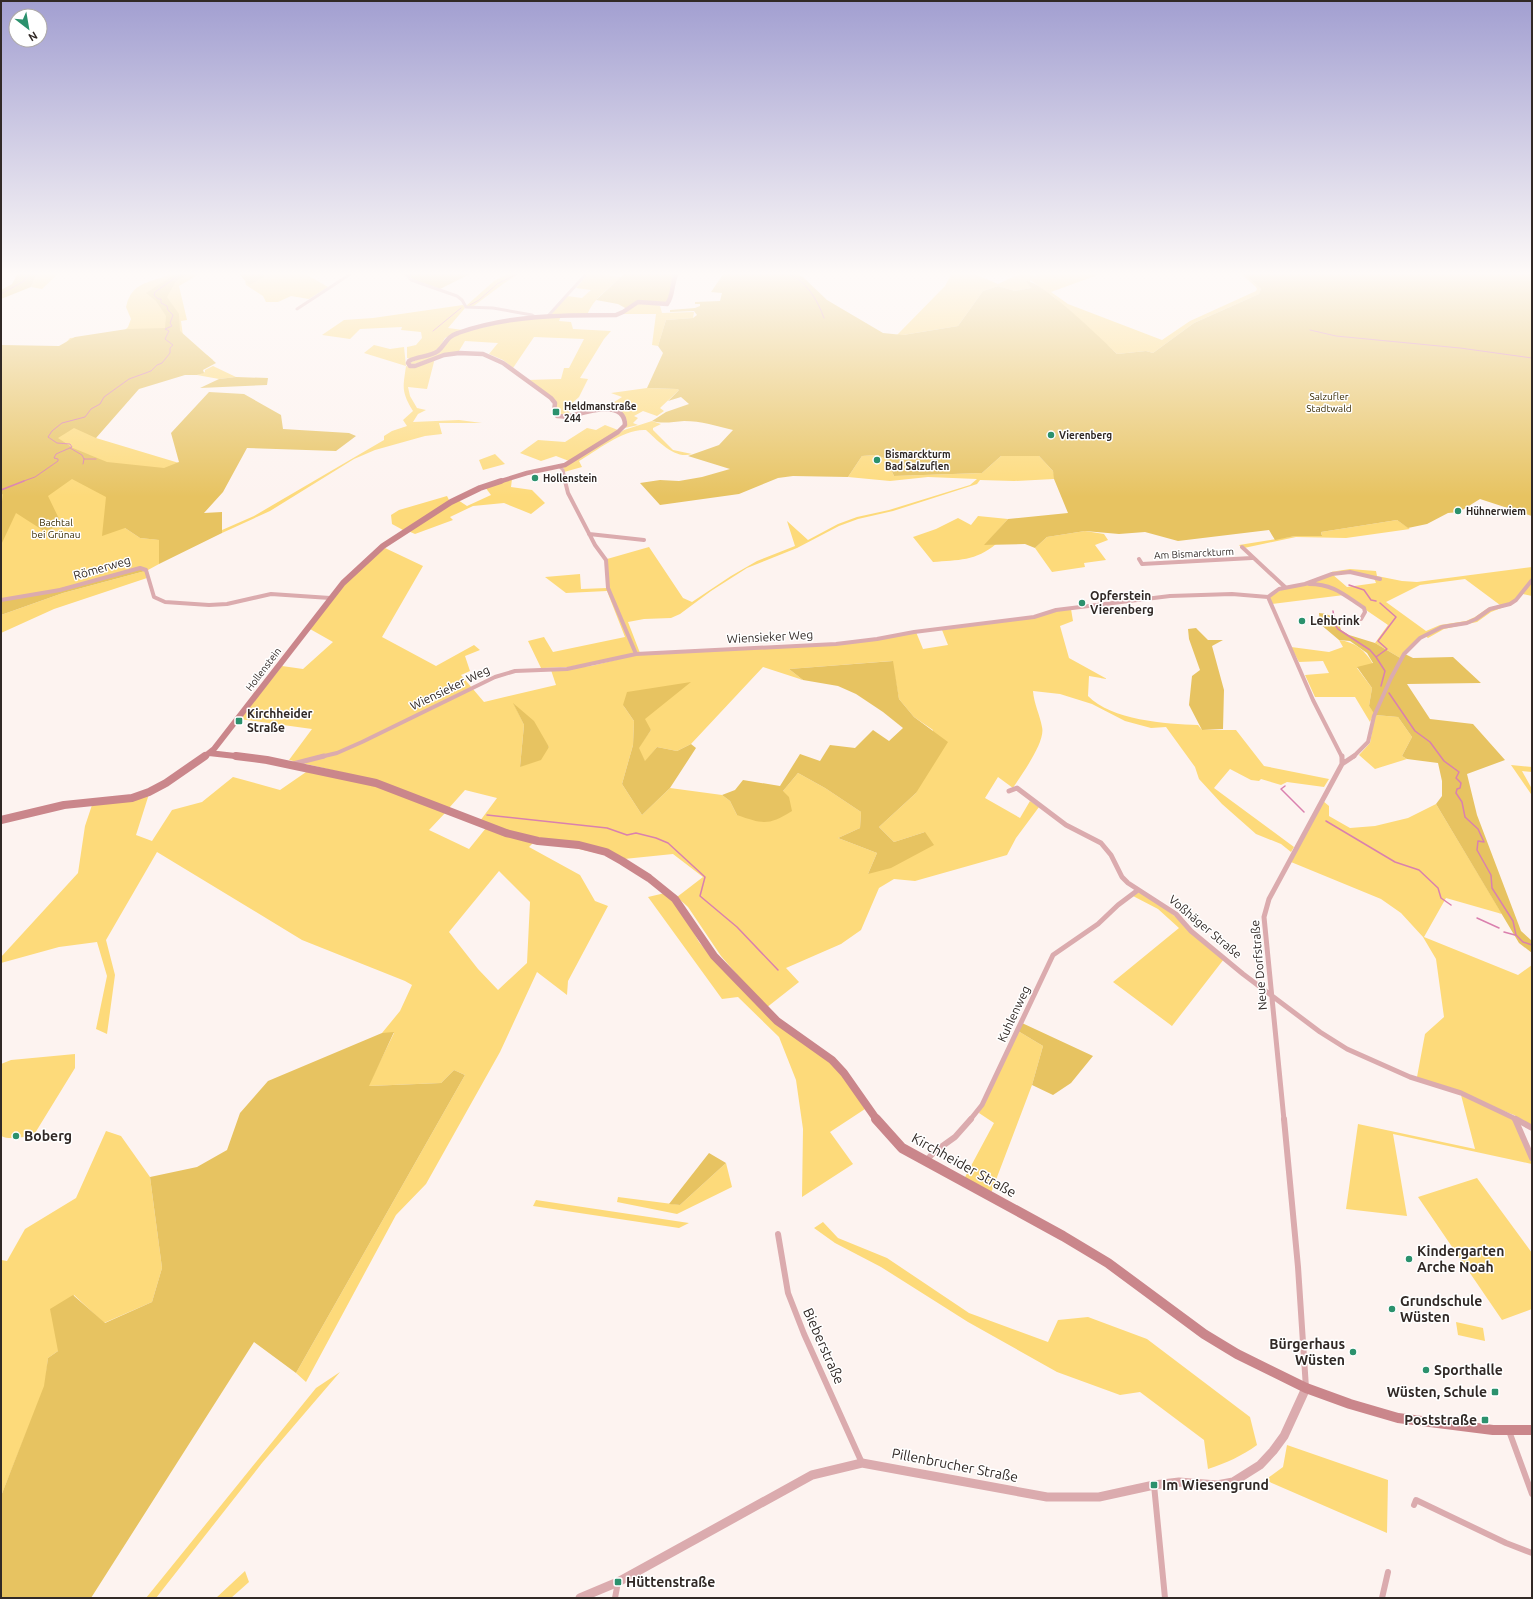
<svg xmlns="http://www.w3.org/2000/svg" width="1533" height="1599" viewBox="0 0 1533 1599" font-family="Ubuntu,sans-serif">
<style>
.green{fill:#fdda7a;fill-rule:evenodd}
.forest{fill:#e7c361}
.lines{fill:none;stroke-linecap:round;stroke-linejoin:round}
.stream-far1{stroke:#da80ae;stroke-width:1}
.stream{stroke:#da80ae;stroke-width:1.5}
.minor-far3{stroke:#dbabae;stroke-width:3}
.minor-far2{stroke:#dbabae;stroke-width:4}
.minor-far1{stroke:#dbabae;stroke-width:5}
.minor{stroke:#dbabae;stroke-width:6}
.tertiary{stroke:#dbabae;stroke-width:9}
.secondary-far3{stroke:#ca868b;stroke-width:4.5}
.secondary-far2{stroke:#ca868b;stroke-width:6}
.secondary-far1{stroke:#ca868b;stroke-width:8}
.secondary{stroke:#ca868b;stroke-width:10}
.poi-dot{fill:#2b916d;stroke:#fff;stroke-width:1.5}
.labels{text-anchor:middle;stroke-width:3;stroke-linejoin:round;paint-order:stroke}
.far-park-label{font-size:10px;fill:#372900;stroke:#fff}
.far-poi-label{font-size:10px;font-weight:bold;fill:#312926;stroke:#fff;text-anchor:start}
.far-street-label{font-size:10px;fill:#312926;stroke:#fff}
.street-label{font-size:12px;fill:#312926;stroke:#fff}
.poi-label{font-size:12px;font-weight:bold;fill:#312926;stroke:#fff;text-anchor:start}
.near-poi-label{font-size:14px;font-weight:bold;fill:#312926;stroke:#fff;text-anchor:start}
.near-street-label{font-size:14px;fill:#312926;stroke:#fff}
</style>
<rect width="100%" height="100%" fill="#fdf3f0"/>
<path class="green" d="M37 273H59L42 289 31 287Z
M171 273H201L179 286 187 320 181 321 183 336 190 352 207 355 213 360 181 373 133 389 93 433 97 436 96 438 179 463 176 464 125 528 140 538 160 540 159 564 148 570 59 591 1 599V459L62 347 70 338 83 337 125 330 128 327 131 319 126 307C127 304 127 301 129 298 137 280 157 282 171 273Z
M240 273H299L309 276 328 287 309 299 291 296 278 302H266L263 296 246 285 245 281Z
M510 273H520L503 284 471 308 466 306 494 281Z
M589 273 621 277C609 288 593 299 587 315H550L567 296 582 298 591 290 576 288Z
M952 273H972L998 284C1011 278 1020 271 1035 276L1042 273H1103L1051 292 1068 304 1162 340 1190 321 1256 291 1257 289 1256 287 1240 273H1243L1261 289 1259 294 1194 323 1153 353 1146 351 1117 354 1054 297 1030 280 1031 288 1015 291 998 286 983 291 958 326 903 335H897L945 286Z
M646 302 660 306 662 313 694 312 693 318 666 320 658 346 652 345 656 314H623L634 304Z
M463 305 465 308 448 328 463 330 445 338 439 349 435 352 411 359 407 358V347L416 345 422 338 421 332 401 330 402 327 360 329 350 339 322 335 344 320 373 318Z
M561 316 559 321 571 322 573 329 611 331 604 339 580 378 588 379 579 397 570 405 569 415 556 414V403L527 380 561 379 564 368H569L584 339 534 337 513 368 503 360 489 354 498 343 465 341 459 351 411 365 409 363 432 354 445 342 457 334 505 322Z
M374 345 390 349 404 347 406 366 410 367 435 358 427 389 408 387 410 396 417 408 426 410 418 414 413 422 459 420 482 423H439L442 434 425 436 375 450 354 459 270 511 222 533V530L254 516 384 440V436L392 431 407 426 403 420 413 411C401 391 403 388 406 366L364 353Z
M213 366 236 377 219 379 197 375 205 372V370Z
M647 388 677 389 679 390 660 408 664 411 657 416 643 411 634 416 638 418 633 423 638 425 625 428 627 421 623 414 605 408 622 397 611 393Z
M652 421 661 424 653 428V430L673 450 692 454C675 460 657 440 646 430 625 428 596 451 579 461L582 467 564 472 563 467 624 430Z
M605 425 618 430 569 461 556 456 541 461 520 453 538 440 565 442 587 428 596 430Z
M495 454 505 464 483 470 479 460Z
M877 455 886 459 894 476 982 473 1001 456H1039L1053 471 1055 477 1054 479 1014 481 980 480 977 484 893 511 858 519 839 526 797 548 747 568 711 591 680 614 671 618 644 619 628 622 640 653 569 667 541 668 528 641 544 637 553 652 625 637 607 591 566 593 545 577 580 574 581 589 607 588V559L649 547 683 598 692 602 731 576 757 561 795 546 787 521 808 540 838 524 857 517 889 510 970 485 977 479 928 477 890 481 848 477 862 456Z
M512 479 511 487 532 490 545 503 531 514 504 503 473 506 450 517 453 520 415 534 408 531 458 500 467 506 491 495 485 487Z
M447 496 450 502 403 530 392 524 391 515 399 510Z
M978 516 1008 519 985 545 996 544C976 561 958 560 933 562L913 537 936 529 958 518 971 525Z
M1397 520 1410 529 1346 538 1296 537 1244 548 1282 587 1239 545 1295 536 1322 535 1321 532Z
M1085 531 1104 534 1108 540 1095 545 1106 560 1084 563 1085 567 1052 572 1035 548 1047 537Z
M385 548 423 566 382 637 436 666 474 645 480 650 465 656 470 671 461 675 484 702 556 685 551 670 591 666 636 655 836 645 916 632 923 649 948 645 942 630 1034 618 1057 611 1071 609 1073 621 1060 626 1069 658 1107 679 1089 676 1088 696C1111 720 1166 724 1198 725L1202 730H1236L1264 766 1329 779 1324 787 1287 782 1281 785 1261 779 1259 781 1251 780 1230 769 1214 788 1294 847 1291 852 1281 844 1256 834 1222 804 1199 779 1195 767 1166 727 1151 728 1125 721 1092 704 1060 694 1033 691C1034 704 1040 715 1042 727 1046 742 1021 775 1013 788L998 777 985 798 1020 818 1030 801 1039 807 1016 838 1007 855 915 881 894 879 879 888 861 930 841 944 786 968 799 982 766 1008 721 956 688 907 677 897 703 877 673 854 624 859 538 840 480 821 497 798 465 790 449 808 379 781 289 760 312 729 240 719 282 666 303 669 333 642 310 629 331 599 360 569ZM892 661 899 699 914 717 933 730 916 793 879 827 894 842 925 832 868 874 877 853 838 838 860 828 861 812 825 788 798 773 783 791 737 815 730 801 722 795 670 788 642 815 622 784 633 745 634 721 623 705 651 730 638 748 645 762 657 747 677 751 691 744 763 667 803 680 789 669ZM514 704 549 747 520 767 524 725Z
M1532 567V596L1523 594 1509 605 1491 612 1477 622 1444 629 1428 638 1424 635 1419 638 1402 659 1375 643 1388 625 1344 595 1272 604 1269 597 1281 590 1332 574 1347 587 1376 583 1374 578 1350 571 1330 572 1350 569 1376 571 1377 576 1402 581 1417 582ZM1465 579 1500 605 1488 608 1475 617 1466 621 1440 625 1426 631 1386 602 1420 585Z
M145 571 147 578 54 609 1 633V615L63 593Z
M1339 640C1355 642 1365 650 1373 664L1357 668 1372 688 1369 706 1374 713 1370 722 1355 697H1315L1305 675 1329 673 1323 661 1299 662 1291 647 1329 652 1343 647Z
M1375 715 1398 717 1412 737 1402 756 1407 759 1375 769 1359 755 1370 743Z
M1511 765 1532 767V772L1522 771 1532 789 1531 794Z
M309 770 375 785 446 812 429 830 469 849 486 828 533 843 529 847 580 875 595 901 608 906 568 981 567 995 537 972 500 1052 426 1184 396 1215 306 1382 296 1373 465 1075 454 1070 441 1083 368 1086 394 1033H382L400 1011 412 985 405 981 302 940 157 852 106 940 115 975 107 1034 96 1029 107 976 97 942 59 947 1 963V957L78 873 85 826 92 805 149 794 136 835 152 841 172 810 202 802 233 777 280 790ZM499 871 530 902 527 963 498 990 478 969 449 932Z
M1323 801 1329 806V816L1350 828 1375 826 1408 818 1436 804 1502 914 1446 898 1424 937 1518 975 1532 965V1126L1514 1115 1417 1077 1425 1034 1444 1017 1436 959 1423 937 1401 913 1381 899 1291 862Z
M1139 892 1163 906 1224 959 1172 1026 1113 982 1179 928 1158 909 1133 896Z
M665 893 682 912 699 942 720 967 831 1063 842 1075 865 1109 830 1132 853 1164 802 1197 803 1129 796 1080 779 1037 738 997 722 999 648 897Z
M1018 1031 1043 1046 1032 1085 991 1193 964 1179 994 1123 979 1113Z
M75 1054V1068L32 1138C21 1135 12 1141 1 1136V1064L11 1060Z
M1461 1095 1513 1118 1532 1164 1393 1134 1407 1216 1346 1209 1358 1124 1475 1149Z
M106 1131 121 1136 150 1177 162 1268 152 1302 104 1323 74 1295 58 1351 48 1358 45 1386 1 1496V1260L7 1261 25 1229 76 1198Z
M726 1163 732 1187 677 1214 617 1202 618 1197 680 1205Z
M1477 1178 1532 1253V1309L1502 1320 1418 1197Z
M536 1200 689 1223 679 1228 533 1206Z
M823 1222 838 1238 887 1258 969 1313 1048 1342 1058 1320 1088 1317 1147 1339 1250 1417 1257 1445C1242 1456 1226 1463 1208 1469L1204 1440 1140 1392 1120 1395 1057 1372 968 1322 881 1267 835 1243 814 1228Z
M1456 1322 1483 1328 1485 1341 1458 1335Z
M340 1372 262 1463 156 1598H146L316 1388Z
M1287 1445 1388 1480 1387 1533 1265 1480 1283 1467Z
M245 1571 249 1582 231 1598H216Z"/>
<path class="forest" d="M18 273H37L31 287 1 299V290L12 284Z
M177 273H190L176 281 167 297 179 314 180 331 216 363 203 370 204 373 197 375H185L139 389 96 438 74 428 58 438 73 448 107 462 164 468 179 462 171 433 209 392 244 394 281 415 283 429 349 433 356 436 336 451 247 448 223 492 204 513 222 512V533L159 564V540L140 538 125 528 102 536 106 497 72 479 48 496 62 525 44 531 16 513 1 545V509L3 494 1 495V345L59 346 75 337 127 329 165 328 166 316 156 301 146 293Z
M238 273H264V277L249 285Z
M407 273H472L440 289 413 280Z
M625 273H676L667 303 643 301 627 309 618 304 596 300Z
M724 273H794L803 277 827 300 883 333 903 335 958 326 983 291 998 286 1015 291 1031 288 1026 281C1041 280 1103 340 1117 354L1146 351 1153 353 1194 323 1259 294 1261 289 1243 273H1532V516L1480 499 1459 512 1448 513 1427 524 1408 528 1397 520 1321 532 1322 536H1295L1275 540 1269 530 1178 541 1145 532 1119 534 1085 531 1047 537 1035 548 1025 544 984 545 1008 519 1068 513 1054 479 1053 471 1039 456H1001L982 473 894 476 886 459 877 455 862 456 848 477 793 476 778 478 739 494 660 505 640 483 660 480 679 481 702 477 730 469 688 456 719 445 733 430C717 426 701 421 684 421 672 422 663 424 652 421L666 412 689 404 681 397 668 401 679 390 677 389 647 388 663 353 658 346 666 320 693 318 697 315 694 311 670 312V310L695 308 700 306V304H695V302L720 301 722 293 711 292Z
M236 377 268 378 267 385 200 388 219 379Z
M140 569 145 571 63 593 1 615V601L28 596Z
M1319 613C1331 614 1338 618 1341 630L1349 635 1375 643 1402 659 1405 654 1413 658 1453 657 1481 683 1407 684 1430 719 1473 724 1505 760 1467 774 1477 815 1521 931 1532 941V953L1519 943 1436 804 1442 796V781L1438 763 1407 759 1402 756 1412 737 1398 717 1375 715 1369 706 1372 688 1357 667 1373 663 1367 653 1350 641 1339 640 1320 624Z
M1196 628 1208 640H1223L1212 646 1224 690 1223 729 1202 730 1189 705 1192 676 1200 670 1189 639 1188 629Z
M893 661 899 699 914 717 948 742 916 793 879 827 894 842 925 832 934 845 891 868 868 874 877 853 838 838 860 828 861 812 825 788 798 773 783 791 789 797 792 811C768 826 763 824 737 815L730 801 722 795 735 790 743 780 780 786 800 754 820 761 830 745 855 748 873 730 889 741 903 728 883 712 856 694 838 686 803 680 789 669Z
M691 682 645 719 651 730 639 748 645 761 657 747 677 751 691 744 696 748 670 788 642 815 622 784 633 745 634 721 623 705 627 692Z
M513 703 534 721 549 747 541 760 520 767 524 725Z
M1022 1023 1093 1056 1071 1083 1053 1095 1032 1085 1043 1046 1018 1031Z
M394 1032 369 1086 441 1083 454 1070 465 1075 296 1373 254 1342 91 1598H1V1496L44 1386 48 1358 58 1351 50 1309 73 1295 105 1323 152 1302 162 1268 150 1177 197 1167 227 1150 240 1113 268 1081 382 1033Z
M709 1153 726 1163 680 1205 669 1204Z"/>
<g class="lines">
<path class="stream-far1" d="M788 273C807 282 817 299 824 318
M1 294 24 281 30 273
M470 305 479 300 497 284 519 273
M1310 330 1336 336 1460 348 1532 358
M433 331 461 308
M70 448 82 455 84 459H96
M83 464 84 459
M21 482 35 477 58 461V459L54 458 56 454 72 447 70 444 57 443 48 437 52 431 62 423 85 417 91 409 100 404 104 397 129 379 151 371 157 365 162 363 170 353V348L173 345 165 339 169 331 165 329 172 326 170 323 173 315 168 310 167 306 161 303V299H158L154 295 155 292 182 273"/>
<path class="stream" d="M1 490 24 481
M1349 585 1364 590 1371 600 1376 601
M1380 603 1396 617 1378 641 1387 649 1376 657 1385 671 1381 686
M1333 611 1335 625 1338 629 1370 650 1376 657
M1389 693 1415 731 1430 742 1444 761 1459 772 1456 778 1461 783 1460 788 1457 789 1456 793 1462 802 1465 817 1478 829 1484 842 1478 841 1477 850 1491 875 1492 888 1513 921 1516 935 1523 942 1532 945
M1285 786 1281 789 1304 812
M487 815 607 828 627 835 636 833 656 838 668 843 705 877 700 896 737 927 778 970
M1326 821 1395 862 1419 870 1438 888 1441 898 1451 905
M1477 918 1499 928
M1504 932 1515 935"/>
<path class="minor-far3" d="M405 273 411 280 457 296 462 300 466 307 493 308 532 315 535 317
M297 309 352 273
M548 316 587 273
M560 467 563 470 566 482"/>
<path class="minor-far2" d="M565 481 568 493 595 545 606 560 608 588 636 654
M589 534 644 540
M1242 547 1285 587
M1139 559 1142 564 1252 558
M1309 584C1334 584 1344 595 1364 608L1365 612 1361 619
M1268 597 1313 700 1342 757
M1268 597 1279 589 1305 584 1332 574 1350 572 1380 579
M1 600 60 590 140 568 146 570 154 597 165 602 209 605 227 604 271 594 330 598
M320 757 337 753 362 742 495 677 515 671 567 669 636 654 836 644 877 639 914 632 1034 617 1056 610 1170 596 1232 594 1268 597
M1353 757 1368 742 1374 716 1391 678 1404 654 1420 638 1442 627 1467 623 1476 619 1490 609 1510 604 1516 600 1532 580"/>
<path class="minor-far1" d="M293 764 324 756
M1342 764 1354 756
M1009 791 1017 788 1066 825 1101 843 1111 855 1122 877 1128 883 1176 914 1191 931 1243 974 1320 1032 1347 1049 1410 1077 1461 1093 1518 1120
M1514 1118 1515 1120
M970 1120 982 1105 1053 955 1098 924 1118 905 1138 890
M1284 1120 1264 917 1269 899 1342 764V756"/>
<path class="minor" d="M1284 1119 1298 1267 1306 1388
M1515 1119 1532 1158
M1516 1119 1532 1128
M926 1161 934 1152 955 1137 971 1119
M778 1234 788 1293 804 1334 862 1463
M1509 1431 1532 1494
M1154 1485 1165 1598
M1414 1505 1416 1500 1506 1543 1532 1553
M615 1598 618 1582
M1382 1598 1388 1572"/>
<path class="tertiary" d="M580 1598 618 1582 812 1475 862 1463 1047 1497H1099L1154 1485 1179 1482 1217 1485 1233 1482 1260 1465 1273 1451 1284 1436 1306 1388"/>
<path class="secondary-far3" d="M498 482 527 473 565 465 618 432 625 425C625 398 583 413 570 416 565 417 561 416 557 416L554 412 555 403 551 398 503 363 483 354 459 353 444 355 415 366H410L408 363 409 361C418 356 430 357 438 351 446 344 446 337 458 333 508 315 563 315 616 315L623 312 638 302 667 304C674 295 671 283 677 273"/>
<path class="secondary-far2" d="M209 753 244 757
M204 757 214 749 343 583 383 546 451 502 480 488 501 481"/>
<path class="secondary-far1" d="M236 756 267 760 376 783 506 833 538 841 579 845 606 852 622 861 649 878 675 899 714 956 777 1021 832 1060 844 1073 877 1120
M1 820 64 805 132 798 149 792 166 783 205 756"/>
<path class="secondary" d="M876 1119 902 1148 1063 1236 1108 1263 1204 1334 1237 1354 1306 1388 1350 1404 1398 1418 1493 1430H1532"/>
</g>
<linearGradient id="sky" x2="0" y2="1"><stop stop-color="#a29fd1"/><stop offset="0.55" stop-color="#fefaf8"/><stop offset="1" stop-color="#fefaf8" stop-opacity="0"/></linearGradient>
<rect width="1533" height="497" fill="url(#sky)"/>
<g class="poi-dot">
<rect x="552" y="408" width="8" height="8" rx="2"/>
<circle cx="1051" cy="435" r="4"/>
<circle cx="877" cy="460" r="4"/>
<circle cx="535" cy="478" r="4"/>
<circle cx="1458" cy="511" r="4"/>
<circle cx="1082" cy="603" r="4"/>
<circle cx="1302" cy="621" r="4"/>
<rect x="235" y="717" width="8" height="8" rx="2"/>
<circle cx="16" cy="1136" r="4"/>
<circle cx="1409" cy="1259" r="4"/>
<circle cx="1392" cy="1309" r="4"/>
<circle cx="1353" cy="1352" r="4"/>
<circle cx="1426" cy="1370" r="4"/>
<rect x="1491" y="1388" width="8" height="8" rx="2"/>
<rect x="1481" y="1416" width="8" height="8" rx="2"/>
<rect x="1150" y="1481" width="8" height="8" rx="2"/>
<rect x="614" y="1578" width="8" height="8" rx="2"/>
</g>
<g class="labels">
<g class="far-park-label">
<text x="1329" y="400">Salzufler<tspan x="1329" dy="12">Stadtwald</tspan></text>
<text x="56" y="526">Bachtal<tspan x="56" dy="12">bei Grünau</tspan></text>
</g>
<g class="far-poi-label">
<text x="564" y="410">Heldmanstraße<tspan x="564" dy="12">244</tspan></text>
<text x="1059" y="439">Vierenberg</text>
<text x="885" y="458">Bismarckturm<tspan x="885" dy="12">Bad Salzuflen</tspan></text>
<text x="543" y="482">Hollenstein</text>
<text x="1466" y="515">Hühnerwiem</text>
</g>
<g class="far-street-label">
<text transform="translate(1194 553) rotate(-3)" y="4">Am Bismarckturm</text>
<text transform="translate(263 669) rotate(-53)" y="4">Hollenstein</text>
</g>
<g class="street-label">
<text transform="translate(102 568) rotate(-16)" y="4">Römerweg</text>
<text transform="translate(770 637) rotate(-3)" y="4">Wiensieker Weg</text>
<text transform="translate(450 688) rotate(-26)" y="4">Wiensieker Weg</text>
<text transform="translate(1205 927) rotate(40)" y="4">Voßhäger Straße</text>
<text transform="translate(1259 965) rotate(-95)" y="4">Neue Dorfstraße</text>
<text transform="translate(1014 1014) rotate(-65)" y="4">Kuhlenweg</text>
</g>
<g class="poi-label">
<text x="1090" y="600">Opferstein<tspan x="1090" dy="14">Vierenberg</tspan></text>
<text x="1310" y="625">Lehbrink</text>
<text x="247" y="718">Kirchheider<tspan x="247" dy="14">Straße</tspan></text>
</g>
<g class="near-poi-label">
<text x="24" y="1141">Boberg</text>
<text x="1417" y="1256">Kindergarten<tspan x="1417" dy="16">Arche Noah</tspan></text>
<text x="1400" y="1306">Grundschule<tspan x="1400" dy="16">Wüsten</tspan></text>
<text x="1345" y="1349" text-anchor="end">Bürgerhaus<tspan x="1345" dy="16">Wüsten</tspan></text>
<text x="1434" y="1375">Sporthalle</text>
<text x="1487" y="1397" text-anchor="end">Wüsten, Schule</text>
<text x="1477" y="1425" text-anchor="end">Poststraße</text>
<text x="1162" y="1490">Im Wiesengrund</text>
<text x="626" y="1587">Hüttenstraße</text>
</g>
<g class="near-street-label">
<text transform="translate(964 1165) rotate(29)" y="5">Kirchheider Straße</text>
<text transform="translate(824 1346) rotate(66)" y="5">Bieberstraße</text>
<text transform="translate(955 1465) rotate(11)" y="5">Pillenbrucher Straße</text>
</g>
</g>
<rect width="1533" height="1599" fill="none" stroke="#312926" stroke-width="4"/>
<g transform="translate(28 28) rotate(149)"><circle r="19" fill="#ffffff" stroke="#ada9a8"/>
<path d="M0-3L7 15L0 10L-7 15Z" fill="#2b916d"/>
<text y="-6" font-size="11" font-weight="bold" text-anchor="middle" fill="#312926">N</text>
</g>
</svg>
